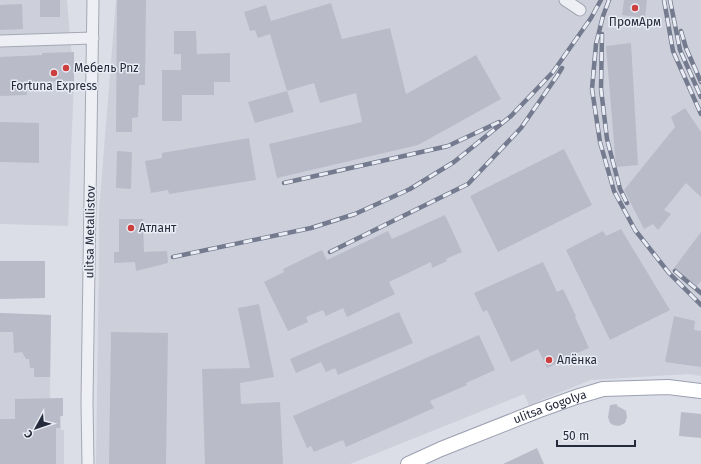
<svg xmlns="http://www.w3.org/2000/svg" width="701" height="464" viewBox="0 0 701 464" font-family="'Fira Sans',sans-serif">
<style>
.built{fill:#cdd0db}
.building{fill:#b9bcc8}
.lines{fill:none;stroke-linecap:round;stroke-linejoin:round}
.minor-casing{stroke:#a4a8b3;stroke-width:13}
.major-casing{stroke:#9ba0b1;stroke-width:16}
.minor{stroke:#eeeff4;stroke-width:11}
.major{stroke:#fff;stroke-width:14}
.rail-casing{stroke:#757b8f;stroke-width:4.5}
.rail{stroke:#eaedf4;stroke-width:3;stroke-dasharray:9;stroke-linecap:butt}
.poi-dot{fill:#cd3e3f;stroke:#eaedf4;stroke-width:1.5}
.labels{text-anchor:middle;stroke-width:3;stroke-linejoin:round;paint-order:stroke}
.poi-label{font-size:12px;fill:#252a3c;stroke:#eaedf4;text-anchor:start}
.street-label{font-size:12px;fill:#252a3c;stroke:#eaedf4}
</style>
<rect width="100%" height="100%" fill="#dbdee6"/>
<path class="built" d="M0 0H67L74 81 68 226 0 224Z
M116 0H701V376L688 374 591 380 529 405 524 394 350 464H96L99 253V211Z
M0 313 51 315 50 398 61 416V430H64V464H0Z"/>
<path class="building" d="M40 0H60V17H40Z
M117 0H146L145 85H139L138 117 132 118V132H116Z
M624 0H647L645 18 622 15Z
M331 3 342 39 390 28 406 94 476 55 501 99 418 145 277 178 269 144 362 122 356 93 320 103 314 83 287 91 270 34 258 38 255 30 250 31 244 12 266 5 271 21Z
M22 4 23 29 0 30V5Z
M174 31H196L197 54 230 53V82H214V95H182V121H162V70H181V54H174Z
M631 43 638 165 616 167 606 46Z
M74 52V81L27 82V95L0 96V57L42 55V53Z
M287 91 294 112 255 123 248 102Z
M685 108 701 132V197L686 183 664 210 671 214 658 230 653 224 644 229 624 190 675 127 671 117Z
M0 122 39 123V163L0 162Z
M249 138 256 180 169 194 168 190 151 193 145 161 162 158V153Z
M564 149 592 205 498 252 470 196Z
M117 151 132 152 131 189 116 188Z
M445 215 462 252 446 259 447 261 432 268 431 262 389 282 395 294 347 317 343 308 326 316 323 310 306 317 308 322 288 331 264 282 284 272 283 269 322 250 327 260 388 231 392 239Z
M119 219H143L144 252 167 251 168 263 136 271 135 262 114 263V252H119Z
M621 229 670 310 610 340 566 250 603 231 606 236Z
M701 232V281L697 286 674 268Z
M0 261H45V298L0 299Z
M543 262 557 292 563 289 576 316 575 317 589 348 557 362 558 363 547 368 538 349 511 362 487 310 483 312 474 293Z
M259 304 274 377 240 383 241 404 280 402 283 464H205L202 369 250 368 238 308Z
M399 312 413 343 338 375 335 368 326 372 321 362 296 373 290 359Z
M0 313 51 315 50 377H34V368H30L29 359H26L22 352 14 353 13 332H0Z
M674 316 695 321 694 330 701 331V367L665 362Z
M111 332 168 333 166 464H109Z
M479 335 495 370 466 383 467 385 430 401 434 408 346 447 343 440 314 452 311 446 307 448 293 416Z
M63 398V416H60V428H56V464H0V419H15V399Z
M617 404V406L623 409 626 411 627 417 625 423 619 426 613 425 610 423 608 417 610 405Z
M681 412 701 414V438L679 436Z
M537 448 544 464H503Z"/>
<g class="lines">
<g class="minor-casing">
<path id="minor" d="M565 0 580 10
M0 41 93 38
M88 464 87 402 93 0"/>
</g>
<g class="major-casing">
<g id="major">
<path id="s1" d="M408 464 441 449 537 411 576 397 603 389 668 387 701 391"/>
</g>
</g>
<use href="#minor" class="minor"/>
<use href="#major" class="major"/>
<g class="rail-casing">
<path id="rail" d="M609 0 603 16 596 44 592 89 600 142 614 191 635 230 669 273 701 305
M664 0 673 51 701 114
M670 0 680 50 701 97
M681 31 686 48 701 82
M602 34 601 89 607 139 620 189 627 203
M284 183 448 146 499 122
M330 252 468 184 521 128 557 76 562 68
M173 257 311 228 355 214 410 189 454 162 511 116 553 72 591 18 601 0
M675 271 701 293"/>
</g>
<use href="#rail" class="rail"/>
</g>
<g class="poi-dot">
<circle cx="635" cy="8" r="4"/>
<circle cx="66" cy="68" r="4"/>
<circle cx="54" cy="73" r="4"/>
<circle cx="131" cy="228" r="4"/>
<circle cx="549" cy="360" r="4"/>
</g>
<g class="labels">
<g class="poi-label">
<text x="635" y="26" text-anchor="middle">ПромАрм</text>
<text x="74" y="72">Мебель Pnz</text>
<text x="54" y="90" text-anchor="middle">Fortuna Express</text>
<text x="139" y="232">Атлант</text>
<text x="557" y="364">Алёнка</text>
</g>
<g class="street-label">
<text transform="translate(90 232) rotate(-89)" y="4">ulitsa Metallistov</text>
<text dy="4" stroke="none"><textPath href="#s1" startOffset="153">ulitsa Gogolya</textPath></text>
</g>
</g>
<g transform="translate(36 428) rotate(230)" stroke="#eaedf4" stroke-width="3" paint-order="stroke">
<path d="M0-3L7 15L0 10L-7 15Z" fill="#252a3c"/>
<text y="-6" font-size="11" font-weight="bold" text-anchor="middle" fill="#252a3c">С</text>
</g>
<path d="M557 440v6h78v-6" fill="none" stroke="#252a3c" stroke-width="2"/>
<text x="563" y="440" font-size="12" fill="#252a3c" stroke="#eaedf4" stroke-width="3" paint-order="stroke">50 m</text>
</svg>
